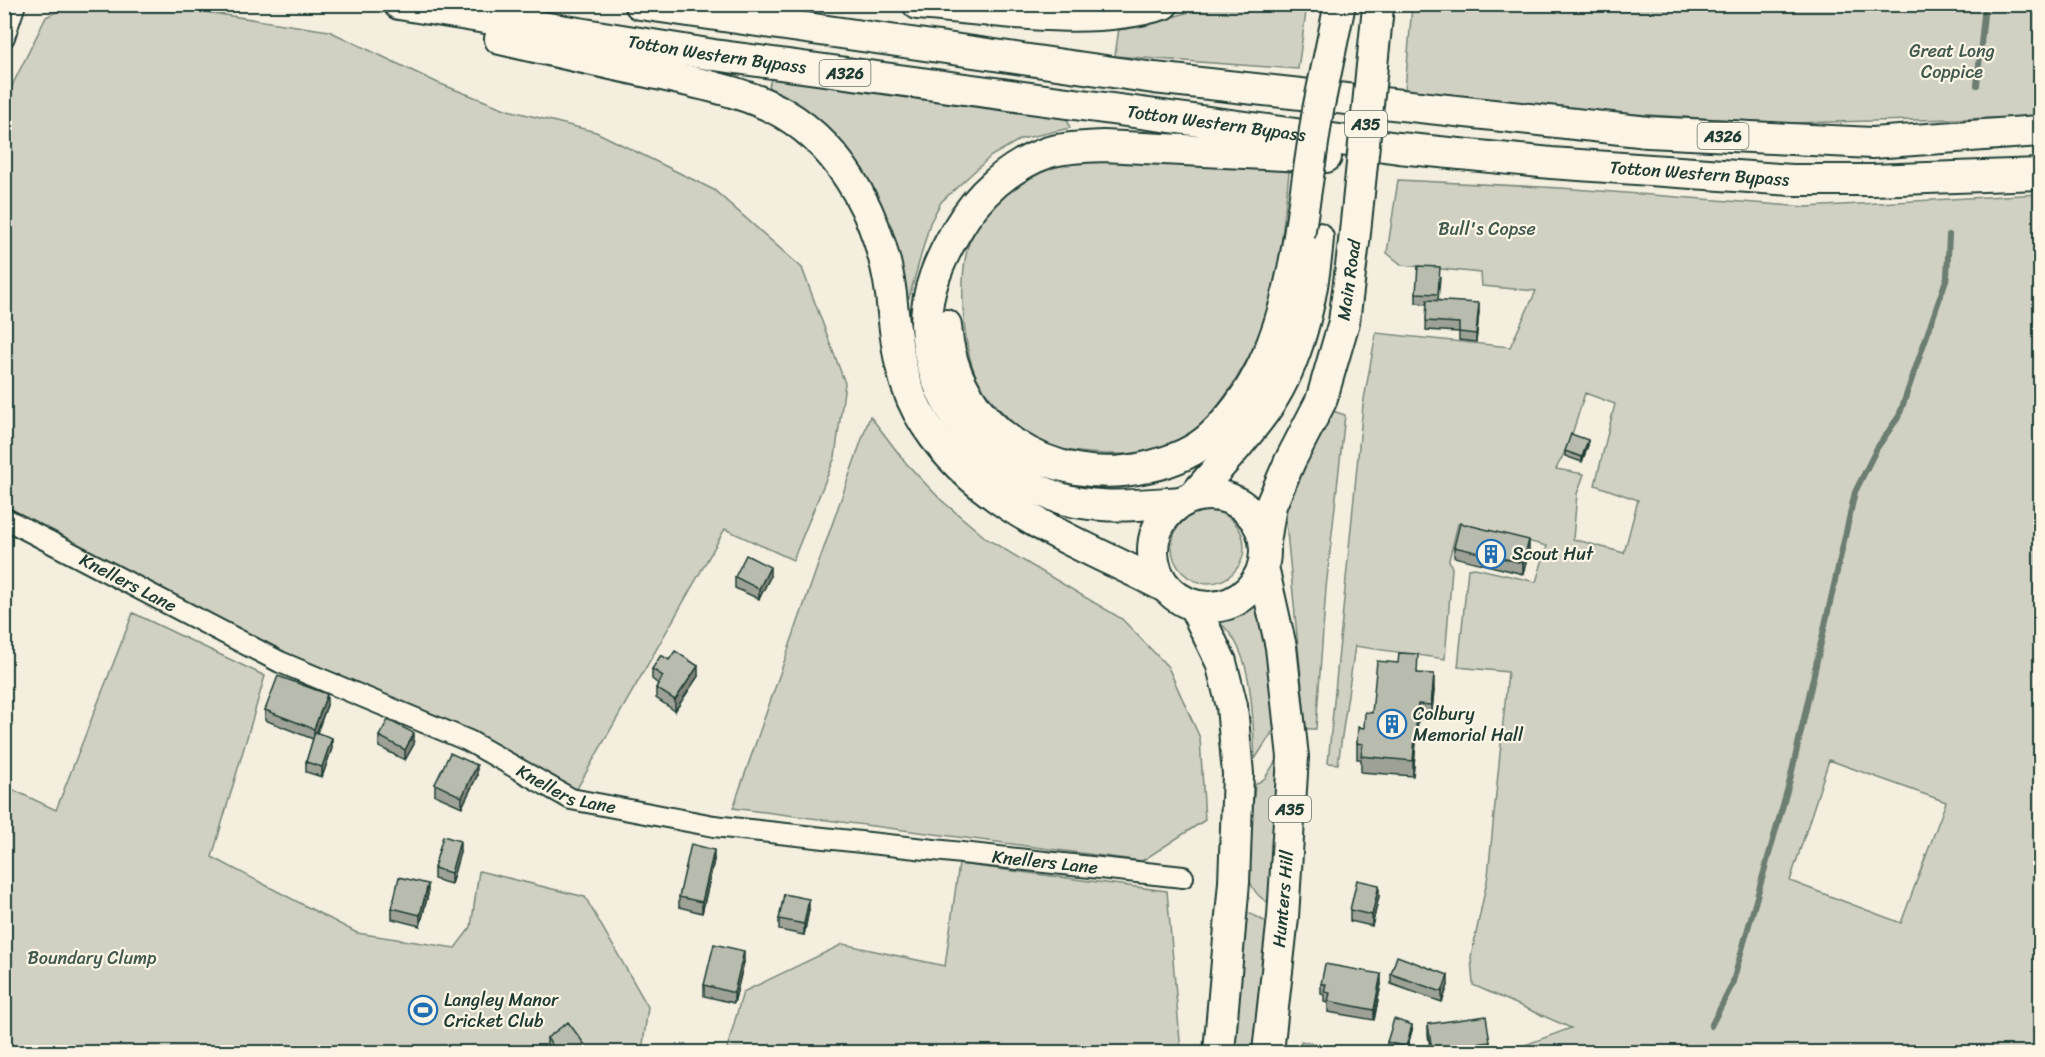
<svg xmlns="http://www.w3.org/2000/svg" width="2045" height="1057" viewBox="0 0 2045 1057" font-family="Sriracha,sans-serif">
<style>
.green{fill:#d0d1c2;stroke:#78877b;stroke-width:1.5;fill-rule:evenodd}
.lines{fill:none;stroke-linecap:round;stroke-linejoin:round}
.stream{stroke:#6c7d72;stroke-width:6}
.minor-casing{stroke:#1f3d34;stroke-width:24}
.primary-casing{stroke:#1f3d34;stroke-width:34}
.minor{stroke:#fcf5e5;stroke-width:20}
.primary{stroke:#fcf5e5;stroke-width:30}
.primary-bridge-casing{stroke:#1f3d34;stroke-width:34;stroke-linecap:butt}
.primary-bridge{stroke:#fcf5e5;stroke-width:30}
.wall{fill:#9ea296;stroke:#1f3d34;stroke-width:1.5}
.shaded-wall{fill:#81847a;stroke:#1f3d34;stroke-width:1.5}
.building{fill:#b8bcae;stroke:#1f3d34;stroke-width:1.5}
.labels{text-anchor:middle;stroke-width:4.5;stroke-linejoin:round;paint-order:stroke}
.shield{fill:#fcf5e5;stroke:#617469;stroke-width:1.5}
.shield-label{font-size:16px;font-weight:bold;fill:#1f3d34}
.park-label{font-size:18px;fill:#425b50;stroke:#fcf5e5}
.street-label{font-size:18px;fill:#1f3d34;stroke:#fcf5e5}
.poi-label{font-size:18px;fill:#1f3d34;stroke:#fcf5e5;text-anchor:start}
</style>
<rect width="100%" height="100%" fill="#f3eede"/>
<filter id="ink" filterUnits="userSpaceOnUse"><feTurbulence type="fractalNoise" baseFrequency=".0167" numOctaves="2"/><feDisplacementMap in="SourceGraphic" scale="12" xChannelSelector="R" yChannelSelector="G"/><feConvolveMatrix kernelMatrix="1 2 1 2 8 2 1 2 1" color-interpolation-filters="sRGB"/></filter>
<g filter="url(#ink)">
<path class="green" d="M153 4 329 31 438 83 508 110 596 132 714 190 802 268 845 383 835 457 793 560 725 529 571 799 280 662 5 518 4 102 46 17 70 5Z
M1211 5H1307L1298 69 1115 56 1119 28 1157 22Z
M1412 5H2040V117L1789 123 1527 108 1405 90Z
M772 75 1065 113 1070 128 1021 139 991 156 941 202 930 223 909 298 899 302C895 275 893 246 885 221 866 161 816 126 768 90Z
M1081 158 1290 165C1283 219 1281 275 1265 327 1261 341 1250 354 1243 367 1205 435 1169 461 1090 453 1067 451 1045 449 1026 434 1010 421 991 402 980 384 962 353 959 284 967 250 970 233 1000 195 1014 183 1032 168 1059 164 1081 158Z
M1398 180 1561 188 1806 207 2040 194V1052H1506L1571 1028 1473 985 1471 957 1488 876 1508 672 1458 667 1468 569 1475 568 1536 582 1547 546 1458 524 1449 560 1452 568 1445 659 1355 646 1338 764 1328 763 1363 405 1376 333 1510 347 1536 291 1482 286 1481 273 1402 265 1387 253ZM1585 393 1615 404 1595 485 1638 500 1624 553 1573 539 1577 494 1584 474 1556 469 1569 444ZM1829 760 1946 802 1901 923 1790 881Z
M1330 410 1345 415 1326 588 1316 729H1306L1285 511 1288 496Z
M870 416 906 463 940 499 987 539 1122 619 1168 667 1200 738 1205 820 1142 861 733 808Z
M1172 547a36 36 0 1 1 72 0a36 36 0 1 1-72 0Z
M1258 601 1281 729 1273 731 1255 759C1252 718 1255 652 1220 623L1247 611Z
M133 613 265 676 212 857 357 933 455 948 471 927 479 871 585 897 648 1007 642 1052H5V786L56 810Z
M1281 753 1272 904C1260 900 1251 889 1249 876 1246 854 1253 809 1255 785L1265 778Z
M959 864 1167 891 1181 1052H726L743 992 843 944 945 966Z
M1247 912 1272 925 1258 1052H1233Z
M1301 1041 1354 1052H1300Z"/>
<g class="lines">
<path class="stream" d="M1977 85 1985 4
M1711 1026 1732 985 1790 780 1855 492 1877 448 1899 416 1947 277 1949 235"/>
<g class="minor-casing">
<g id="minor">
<path d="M4 37 15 4"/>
<path id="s1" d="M4 518 280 662 469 741 571 799 714 826 1183 877"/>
</g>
</g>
<g class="primary-casing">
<g id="primary">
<path id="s2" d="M399 4 714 55 1399 148 1551 163 1792 180H1871L2040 174"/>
<path d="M640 4 1154 78 1648 132 1872 143 2040 131"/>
<path d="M918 4C992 10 1092 27 1163 4"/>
<path d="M500 39C552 51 605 63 657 74 699 84 745 91 783 113 846 150 882 225 891 294 896 341 899 385 926 425 980 509 1081 543 1165 587"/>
<path d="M946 325C953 428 1051 490 1147 467 1169 462 1195 452 1212 436 1267 385 1288 308 1299 236"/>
<circle cx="1209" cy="551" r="56"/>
<path d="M1194 496C1217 469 1243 441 1264 412 1300 362 1313 298 1318 238"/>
<path d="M1182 502C1139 505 1092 511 1051 495 983 468 928 399 926 324 926 290 940 259 957 230 977 195 1010 165 1049 152 1066 147 1085 147 1103 146L1326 157"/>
<path d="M1265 542 1271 505 1290 461 1321 401 1344 322 1354 242"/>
<path d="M1263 567 1281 647 1293 757 1283 917 1268 1052"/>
<path d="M1194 606 1221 662 1232 706 1238 774 1234 882 1219 1052"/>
</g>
</g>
<use href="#minor" class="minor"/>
<use href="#primary" class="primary"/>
<g class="primary-bridge-casing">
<path id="primary-bridge" d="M1299 236 1318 110 1340 4
M1354 242 1378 7"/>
</g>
<use href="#primary-bridge" class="primary-bridge"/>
</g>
<path class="wall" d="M1440 277 1438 300 1479 311 1476 342 1459 340V332L1426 330 1427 304 1416 303V293Z
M1588 445 1582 462 1565 456V451Z
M1454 547 1529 550 1523 574 1454 557Z
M735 577H770L759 599 735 588Z
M652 669 698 676 675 711 656 698V688L658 684 652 679Z
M1418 673 1434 690 1431 720 1418 719 1413 776 1361 772V759H1357V743L1372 713Z
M327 705 317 733 332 748 322 777 306 772V762L313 739 265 720V710Z
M379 736 414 744 405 760 379 747Z
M477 776 462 807 435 795V784Z
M460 852 451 884 434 879V868Z
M714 860 702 913 679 907V897Z
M428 894 420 926 392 919V908Z
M1379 896 1372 926 1350 921V910Z
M809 909 804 935 779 930V919Z
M744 962 734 1003 704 996V985Z
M1391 974 1448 985 1442 1002 1391 984Z
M1321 984H1381L1374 1020 1328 1012V1003L1324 1002V995L1321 994Z
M1428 1024 1490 1042V1052L1431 1053 1428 1035Z
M1412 1030 1406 1052 1387 1047V1042Z
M547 1038 591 1053H554L547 1044Z"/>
<path class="shaded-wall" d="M1479 303V311L1476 342V334Z
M1588 440V445L1582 462V457Z
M1529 540V550L1523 574V563Z
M770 567V577L759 599V589Z
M698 666V676L675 711V700Z
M1434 674V690L1431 720V705Z
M327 694V705L314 739V729Z
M1418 704V719L1413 776V761Z
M414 733V744L405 760V750Z
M332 738V748L322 777V767Z
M477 765V776L462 807V797Z
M460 841V852L451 884V873Z
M714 850V860L702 913V902Z
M428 884V894L420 926V915Z
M1379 885V896L1372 926V915Z
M809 899V909L804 935V924Z
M744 951V962L734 1003V993Z
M1381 974V984L1374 1020V1010Z
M1448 975V985L1442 1002V992Z
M1412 1025V1030L1406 1052V1047Z"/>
<path class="building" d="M1418 266 1440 267 1438 294 1416 293Z
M1427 300 1479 303 1476 334 1459 332V323L1426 321Z
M1571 434 1588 440 1582 457 1565 451Z
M1460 523 1529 540 1523 563 1454 547Z
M746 555 770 567 759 589 735 577Z
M675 651 698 666 675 700 656 688 663 676 652 669 661 655 669 660Z
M1399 653 1418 654 1417 673 1434 674 1431 705 1418 704 1413 761 1361 756 1363 744 1357 743 1358 727 1364 728 1365 712 1372 713 1377 661 1398 663Z
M278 676 327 694 314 729 265 710Z
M388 720 414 733 405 750 379 736Z
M315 732 332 738 322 767 306 762Z
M450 753 477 765 462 797 435 784Z
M443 836 460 841 451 873 434 868Z
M691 844 714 850 702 902 679 897Z
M399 877 428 884 420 915 392 908Z
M1357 880 1379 885 1372 915 1350 910Z
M784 894 809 899 804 924 779 919Z
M714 944 744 951 734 993 704 985Z
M1397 956 1448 975 1442 992 1391 974Z
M1325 964 1381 974 1374 1010 1328 1001 1330 993 1324 992 1326 984H1321Z
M1486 1016 1490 1042 1432 1050 1428 1024Z
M1394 1019 1412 1025 1406 1047 1387 1042Z
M568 1022 591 1053H558L547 1038Z"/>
</g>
<defs>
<g id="building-ring" transform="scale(1.5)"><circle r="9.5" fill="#fcf5e5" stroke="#1f6fb2" stroke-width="1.5"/><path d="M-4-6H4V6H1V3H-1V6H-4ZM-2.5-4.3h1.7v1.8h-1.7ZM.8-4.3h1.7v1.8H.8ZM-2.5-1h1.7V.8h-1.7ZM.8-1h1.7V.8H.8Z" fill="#1f6fb2"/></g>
<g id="stadium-ring" transform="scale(1.5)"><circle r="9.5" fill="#fcf5e5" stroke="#1f6fb2" stroke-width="1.5"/><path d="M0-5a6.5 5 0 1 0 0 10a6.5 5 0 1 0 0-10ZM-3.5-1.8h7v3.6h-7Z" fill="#1f6fb2"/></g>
</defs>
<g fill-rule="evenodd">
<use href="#building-ring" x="1491" y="554"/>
<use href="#building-ring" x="1392" y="724"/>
<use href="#stadium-ring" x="423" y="1010"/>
</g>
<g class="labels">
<g class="shield">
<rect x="819.5" y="60" width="51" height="26" rx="4.5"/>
<rect x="1345" y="111" width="42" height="26" rx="4.5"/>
<rect x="1697.5" y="123" width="51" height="26" rx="4.5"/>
<rect x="1269" y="796" width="42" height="26" rx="4.5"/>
</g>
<g class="shield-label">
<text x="845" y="79">A326</text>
<text x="1366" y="130">A35</text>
<text x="1723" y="142">A326</text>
<text x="1290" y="815">A35</text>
</g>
<g class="park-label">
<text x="1952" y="57">Great Long<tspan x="1952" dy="21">Coppice</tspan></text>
<text x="1487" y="235">Bull's Copse</text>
<text x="92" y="964">Boundary Clump</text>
</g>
<g class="street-label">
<text dy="6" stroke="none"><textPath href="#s2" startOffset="322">Totton Western Bypass</textPath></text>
<text dy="6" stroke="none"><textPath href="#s2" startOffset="826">Totton Western Bypass</textPath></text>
<text dy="6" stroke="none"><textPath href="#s2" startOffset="1312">Totton Western Bypass</textPath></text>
<text transform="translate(1349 280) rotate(-82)" y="6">Main Road</text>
<text dy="6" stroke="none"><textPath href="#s1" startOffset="140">Knellers Lane</textPath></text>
<text dy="6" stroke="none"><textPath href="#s1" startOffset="626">Knellers Lane</textPath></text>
<text dy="6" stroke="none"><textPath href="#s1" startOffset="1112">Knellers Lane</textPath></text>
<text transform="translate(1283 899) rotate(-85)" y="6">Hunters Hill</text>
</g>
<g class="poi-label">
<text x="1512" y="560">Scout Hut</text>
<text x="1413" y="720">Colbury<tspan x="1413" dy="21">Memorial Hall</tspan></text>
<text x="444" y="1006">Langley Manor<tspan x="444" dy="21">Cricket Club</tspan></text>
</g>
</g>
<rect width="2045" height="1057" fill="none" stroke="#fcf5e5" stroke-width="24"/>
<rect x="12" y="12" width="2021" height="1033" fill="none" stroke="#1f3d34" stroke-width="2" filter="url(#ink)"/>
</svg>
